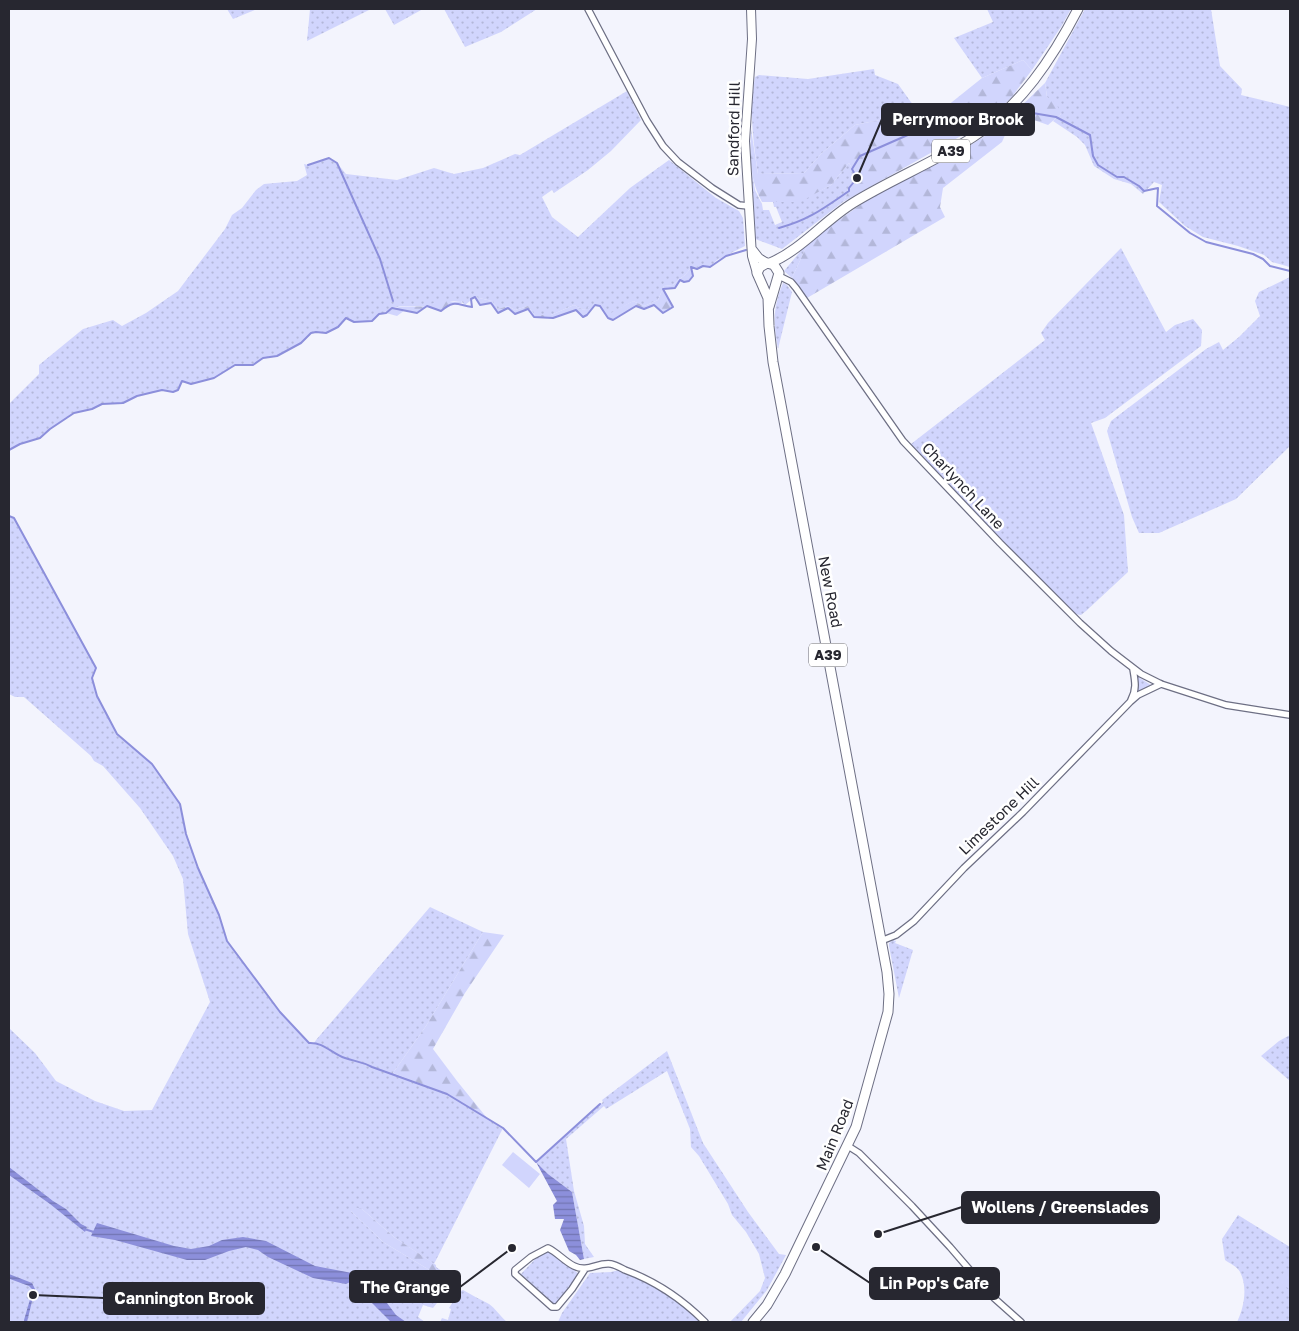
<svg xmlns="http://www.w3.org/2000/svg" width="1299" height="1331" viewBox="0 0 1299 1331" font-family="'Golos Text',sans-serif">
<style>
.green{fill:url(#green-dots)}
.forest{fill:url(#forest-firs)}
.pitch{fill:#d1d5fd}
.water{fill:url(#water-rules)}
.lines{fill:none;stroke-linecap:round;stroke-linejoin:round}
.stream{stroke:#8c8fdb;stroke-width:2}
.minor-casing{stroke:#6d6f84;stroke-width:8}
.secondary-casing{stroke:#6d6f84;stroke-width:10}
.primary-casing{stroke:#6d6f84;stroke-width:11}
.minor{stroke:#fff;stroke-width:5.5}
.secondary{stroke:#fff;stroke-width:8}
.primary{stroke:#fff;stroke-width:9}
.labels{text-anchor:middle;stroke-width:5;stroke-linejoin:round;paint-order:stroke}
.shield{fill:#fff;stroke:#68686e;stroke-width:1}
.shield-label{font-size:14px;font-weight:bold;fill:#272730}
.street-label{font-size:15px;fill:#272730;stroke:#fff}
.leader{fill:none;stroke:#272730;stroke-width:2}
.callout-dot{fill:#272730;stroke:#fff;stroke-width:2}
.callout{fill:#272730;stroke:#272730;stroke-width:2}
.callout-label{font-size:16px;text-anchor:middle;font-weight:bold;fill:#fff}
</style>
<defs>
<pattern id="green-dots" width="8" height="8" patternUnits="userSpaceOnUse" patternTransform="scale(1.25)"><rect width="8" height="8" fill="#d1d5fd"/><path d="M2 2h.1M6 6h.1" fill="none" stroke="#b3b7d9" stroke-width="1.8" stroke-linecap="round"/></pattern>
<pattern id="forest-firs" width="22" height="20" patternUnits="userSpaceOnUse" patternTransform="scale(1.25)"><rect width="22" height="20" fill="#d1d5fd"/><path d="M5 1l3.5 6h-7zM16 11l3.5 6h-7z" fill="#b3b7d9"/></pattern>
<pattern id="water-rules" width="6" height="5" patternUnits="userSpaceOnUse" patternTransform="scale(1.25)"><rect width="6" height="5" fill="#8c8fdb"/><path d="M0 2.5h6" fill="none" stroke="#7275b2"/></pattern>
</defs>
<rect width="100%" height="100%" fill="#f3f4fd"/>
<path class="green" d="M227 9H257L233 19Z
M310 9H371L307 41Z
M385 9H423L394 25Z
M444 9H537L501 32 465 47Z
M987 9H1071L1061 27 1032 70 1023 60 982 78 954 38 993 22Z
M1085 9H1211L1220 66 1242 89 1241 95 1290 107V267L1272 262 1264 255 1238 246 1203 237 1185 226 1159 202 1162 185 1154 182 1143 194 1131 184 1114 179 1094 166 1085 145 1077 137 1053 121 1061 114 1047 97 1045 83Z
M874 69 875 75 898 84 918 112 855 125 822 153 804 173 758 174C753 140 749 111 755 77L759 75 808 79Z
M627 91 641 120 611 151 588 170 554 193 552 190 542 197 552 217 578 237 630 188 669 160 716 198 739 211 743 218 745 246 717 260 710 267C703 266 698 269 691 267 685 278 679 277 673 285L664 286 658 300 644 306 633 301 609 315C598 304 598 303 584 310L574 305 551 315H535L528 306 515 310 508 306 498 309 492 301 475 297 465 305 461 301C452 302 445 300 437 302 433 303 430 306 426 306 416 307 407 305 397 307 390 308 386 313 379 314L372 321H353L346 318 338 327 326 333 316 332 311 333 301 343 277 356 263 358 253 365H235L214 378 191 384 182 382 178 390 173 392 162 390 137 396 123 403 102 404 92 409 74 413 50 429 40 438 20 444 9 450V404L39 374V365L83 329 113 320 122 326 146 313 178 291 225 229 232 215 242 208 256 190 264 184 297 181 307 175 304 164 308 165 329 158 337 163 346 174 397 180 434 168 454 174 483 168 515 154 520 155Z
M849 163 857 178 852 182 849 191 843 202 782 249 755 239 750 193 752 173 755 190 762 204 763 210H769L775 225 782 222 776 207H774L773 202 800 201 831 185Z
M809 241 792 278 784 271Z
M1121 248 1166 332 1175 325 1193 319 1202 330 1201 346 1105 418 1091 423 1124 515 1128 572 1086 611 1081 615 1075 614 969 507 911 444 1045 340 1041 333 1048 323Z
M1290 277V446L1236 499 1159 533H1139L1132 517 1107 431 1111 421 1206 349 1219 342 1223 350 1239 337 1260 316 1255 301 1259 292Z
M783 283 787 285 792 292 778 349C773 323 773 307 783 283Z
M9 516 14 518 96 668 92 678 97 696 116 734 152 764 180 804 186 834 198 868 219 915 227 941 280 1012 309 1043H314L316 1040 430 907 483 932 426 1026 393 1073 447 1094 503 1128 434 1264 394 1237 362 1209 351 1211 383 1242 436 1274V1267L459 1283 457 1286 452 1284 433 1308 423 1305 418 1317 425 1322H9V1028L35 1053 56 1081 95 1101 124 1111 152 1110 210 1002 188 934 183 879 173 856 140 808 103 766 94 761 91 756 24 697H15L9 694Z
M1138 677 1151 685 1138 691Z
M893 940 896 941 895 943 913 950 899 998 889 946V943Z
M1290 1035V1081L1261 1056 1279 1041Z
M667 1051 703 1143 748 1212 779 1254 786 1255 767 1290 741 1322H730L760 1291 765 1278 759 1254 746 1232 732 1215 728 1204 699 1156 691 1147 690 1129 667 1071 606 1109 604 1106 566 1139 574 1191 584 1226 585 1244 594 1257 584 1259 572 1192 548 1174 536 1162 603 1102 602 1100Z
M1238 1215 1290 1247V1322H1237C1244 1308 1248 1287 1240 1272 1238 1267 1229 1263 1225 1260L1222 1239Z
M547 1251 553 1253 579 1274 568 1290 554 1305 521 1274 539 1255Z
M623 1269 642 1274 669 1293 705 1322H558L562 1313 590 1273 611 1272Z
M463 1290C472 1295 481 1300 489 1304 495 1308 501 1317 507 1322H440L442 1318 448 1320 451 1309 449 1308 459 1292Z"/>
<path class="forest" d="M1023 60 1032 70 1011 98 986 122 843 202C848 194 850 184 857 178L849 163 831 185 800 202H762C749 178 750 156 751 129L758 174 804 173 822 153 855 125 947 106 982 78Z
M1045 83 1047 97 1056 103 1061 114 1048 125 1014 113Z
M1000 123 1009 126 1002 142 943 188 940 207 945 217 807 298 792 278 809 241 873 196 957 154 991 132Z
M691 267 693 276 689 281 684 282 680 280 675 288 663 289 673 307 663 313 654 305 644 309 636 306 613 320 608 318 600 306 609 314 633 301 644 306 658 300 664 286 673 285C679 277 685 278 691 267Z
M475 297 492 301 498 309 508 306 515 310 528 306 535 315H551L574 305 584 310 590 306 595 305 587 315 583 317 576 310 553 318 534 317 528 309 515 314 508 308 498 313 491 303 480 305Z
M441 299 454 302 461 301 462 303 450 304 441 311 427 306 417 313 405 310 397 316 386 313C398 303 412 308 426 306 431 305 436 301 441 299Z
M483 932 504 935 465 993 433 1049 457 1081 487 1118 447 1094 393 1073 426 1026Z
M354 1207 362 1209 394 1237 436 1265V1274L383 1242 351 1211Z"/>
<path class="pitch" d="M513 1152 540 1174 529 1188 502 1165Z
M1286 1268 1290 1270V1289L1278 1283Z"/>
<path class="water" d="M536 1162 548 1174 572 1192 584 1259 580 1260 576 1255 569 1251 560 1230 564 1219H555L553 1205 557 1201Z
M9 1167 53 1201 66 1209 81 1224 87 1227 85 1232 50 1204 9 1175Z
M97 1223 174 1246 191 1249 209 1246 222 1240 243 1237 266 1241 315 1266 352 1273 381 1295 396 1315 406 1322H391L368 1299 362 1287 350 1282 346 1284 313 1278 268 1257 258 1250 246 1247 229 1251 205 1260H187L115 1240 91 1236Z
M9 1274 32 1283 35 1289 27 1322H24V1320L31 1296 32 1289 29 1286 10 1279Z"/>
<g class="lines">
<path class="stream" d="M1021 111 1056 117 1090 135 1093 156 1098 165 1117 177H1124L1139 186 1144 191 1158 188 1157 206 1190 233 1206 242 1253 254 1263 259 1270 266 1290 271
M308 165 329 158 337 163 380 259 393 301
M779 228C809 220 824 208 849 191V188L857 178 852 169 860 156 910 134 928 129 938 123H948L960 117 975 111 983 104 999 108
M9 450 20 444 40 438 50 429 74 413 92 409 102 404 123 403 137 396 162 390 173 392 178 390 182 381 191 384 214 378 235 365H253L263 358 277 356 301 343 311 333 316 332 326 333 338 327 346 318 354 322 372 321 379 314 386 313 392 308 417 313 427 306 441 311C455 299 457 305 472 307L471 299 475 297 480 305 491 303 498 313 508 308 515 314 528 309 534 317 553 318 576 310 583 317 587 315 595 305 600 306 608 318 613 320 636 306 644 309 654 305 663 313 673 307 663 289 675 288 680 280 684 282 689 281 693 276 691 267 697 269 703 266 710 267 726 256 746 250
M9 516 14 518 96 668 92 678 97 696 117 734 152 764 180 804 186 834 198 868 219 915 227 941 280 1012 309 1043C324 1042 332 1054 345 1058 356 1062 361 1061 372 1067L447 1094 503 1128 536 1162 600 1104
M84 1229 94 1232"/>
<g class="minor-casing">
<path id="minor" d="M588 9 647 121 663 146 678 162 712 188 739 205 748 206
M779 276 791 282 796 288 903 441 1000 543 1080 623 1111 651 1141 674 1161 684 1226 705 1290 715
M1131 700C1137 689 1135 681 1133 669
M881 941 896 935 914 921 964 868 1023 812 1130 702 1138 695 1161 684
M848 1146 859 1153 912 1206 950 1247 994 1298 1021 1322
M585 1269 572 1289 557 1307H552L515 1274V1270L531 1257 548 1248C558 1253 564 1261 574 1266 588 1273 597 1262 611 1264 616 1265 621 1268 625 1270 655 1281 683 1300 705 1322"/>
</g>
<g class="secondary-casing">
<path id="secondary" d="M751 9 752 39 745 141 752 256 757 273
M752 249 759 258 767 263"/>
</g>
<g class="primary-casing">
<path id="primary" d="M770 263C801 250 824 221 853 203 892 179 935 162 973 137 1021 106 1052 59 1078 9
M753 1322 767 1305 785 1274 856 1127 888 1012 889 994 887 972 773 362 769 326 768 298 757 273 760 267 767 263 774 265 779 273 769 307"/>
</g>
<use href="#minor" class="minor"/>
<use href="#secondary" class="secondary"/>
<use href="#primary" class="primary"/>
</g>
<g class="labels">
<g class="shield">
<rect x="932" y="139.5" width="38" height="23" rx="4"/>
<rect x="809" y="643.5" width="38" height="23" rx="4"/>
</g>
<g class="shield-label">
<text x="951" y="156">A39</text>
<text x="828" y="660">A39</text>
</g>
<g class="street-label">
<text transform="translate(734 129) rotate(-89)" y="5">Sandford Hill</text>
<text transform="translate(963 486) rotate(47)" y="5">Charlynch Lane</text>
<text transform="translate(830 592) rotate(79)" y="5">New Road</text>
<text transform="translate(999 816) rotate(-44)" y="5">Limestone Hill</text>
<text transform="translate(835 1135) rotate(-68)" y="5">Main Road</text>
</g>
</g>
<path class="leader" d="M857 178L882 119M878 1234L962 1207M816 1247L870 1283M512 1248L460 1287M33 1295L104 1298"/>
<g class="callout-dot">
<circle cx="857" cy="178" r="5"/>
<circle cx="878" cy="1234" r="5"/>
<circle cx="816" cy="1247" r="5"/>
<circle cx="512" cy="1248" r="5"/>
<circle cx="33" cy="1295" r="5"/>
</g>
<g class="callout">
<rect x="882" y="104" width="152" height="31" rx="5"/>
<rect x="962" y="1192" width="197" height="31" rx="5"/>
<rect x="870" y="1268" width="129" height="31" rx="5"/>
<rect x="350" y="1271" width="110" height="31" rx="5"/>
<rect x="104" y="1283" width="160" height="31" rx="5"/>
</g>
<g class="callout-label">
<text x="958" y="125">Perrymoor Brook</text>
<text x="1060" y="1213">Wollens / Greenslades</text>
<text x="934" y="1289">Lin Pop's Cafe</text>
<text x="405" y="1293">The Grange</text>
<text x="184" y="1304">Cannington Brook</text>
</g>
<rect width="1299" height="1331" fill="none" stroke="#272730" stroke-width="20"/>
</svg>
